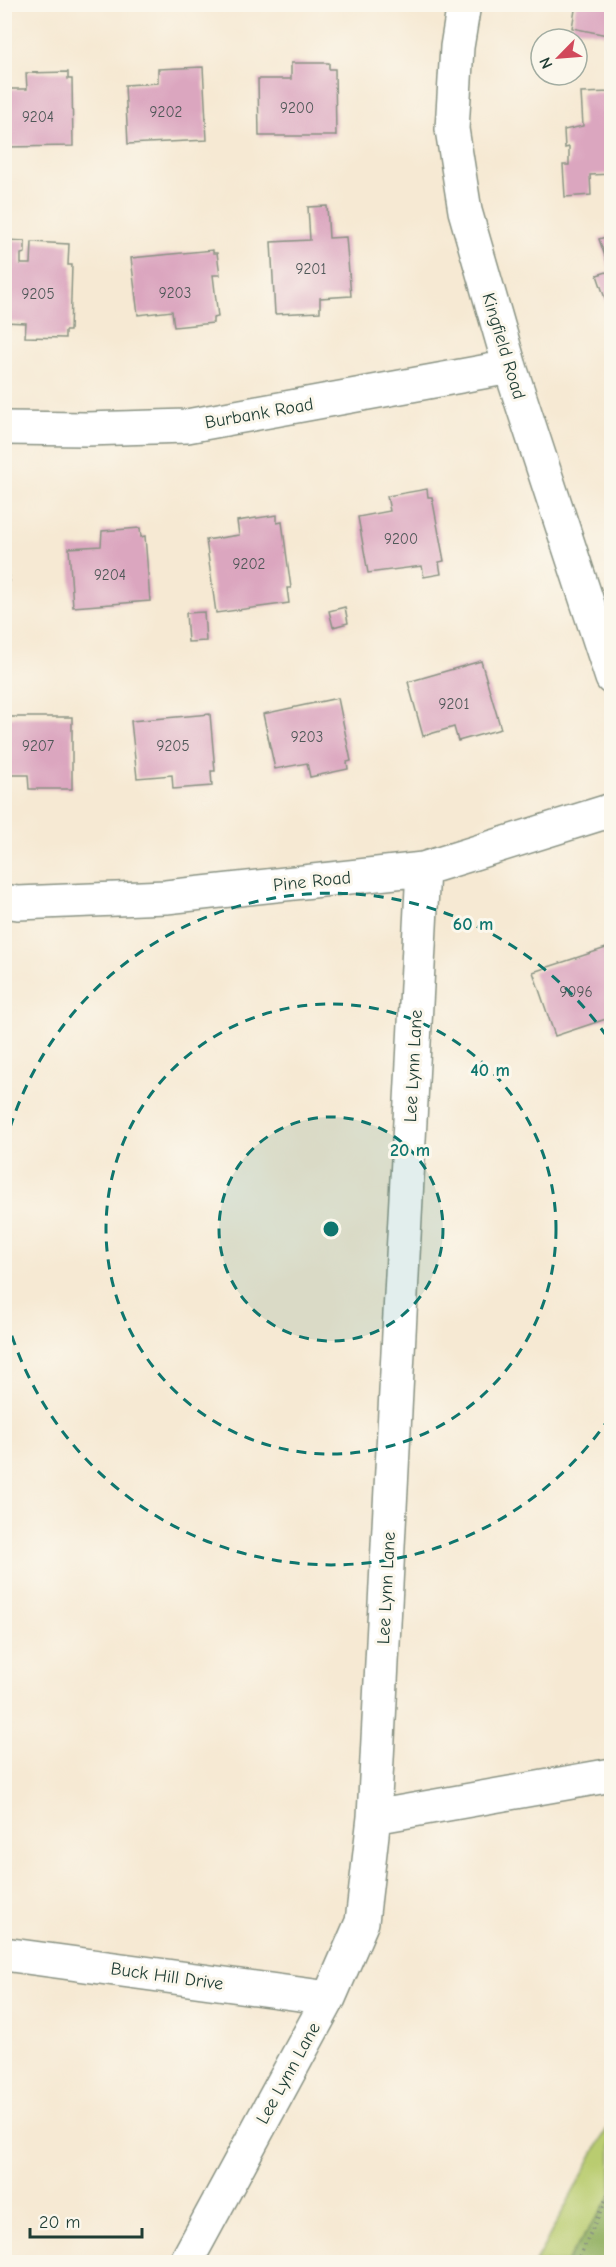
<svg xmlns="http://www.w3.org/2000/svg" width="616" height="2267" viewBox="0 0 616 2267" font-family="'Comic Neue',sans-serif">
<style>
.green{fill:#b9cc70;stroke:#6c8452;stroke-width:1.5}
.forest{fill:#92b062;stroke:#58764b;stroke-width:1.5}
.building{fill:#dba6bf}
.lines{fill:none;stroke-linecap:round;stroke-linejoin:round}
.minor-casing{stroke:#8a9384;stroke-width:36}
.path{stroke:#8a9384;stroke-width:4;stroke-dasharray:1.5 4.5;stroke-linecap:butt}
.minor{stroke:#fff;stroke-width:33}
.ring{fill:none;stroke:#0f766e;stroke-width:3;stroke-dasharray:10 8}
.labels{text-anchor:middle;stroke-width:6;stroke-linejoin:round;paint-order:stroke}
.number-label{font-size:15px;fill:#4e5757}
.street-label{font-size:18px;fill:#1f3d34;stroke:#fbf7ec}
.centre{fill:#0f766e;stroke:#fbf7ec;stroke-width:3}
.ring-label{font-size:18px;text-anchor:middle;font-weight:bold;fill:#0f766e;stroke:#fbf7ec;stroke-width:6;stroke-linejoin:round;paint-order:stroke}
</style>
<rect width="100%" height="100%" fill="#fbf7ec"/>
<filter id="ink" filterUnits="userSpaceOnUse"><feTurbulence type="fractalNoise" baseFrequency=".0167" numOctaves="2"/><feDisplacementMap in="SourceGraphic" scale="12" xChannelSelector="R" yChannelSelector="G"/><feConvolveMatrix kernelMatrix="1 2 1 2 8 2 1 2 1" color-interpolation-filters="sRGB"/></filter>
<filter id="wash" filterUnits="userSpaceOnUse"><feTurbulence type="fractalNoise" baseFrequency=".008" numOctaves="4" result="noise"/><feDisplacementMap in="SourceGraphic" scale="24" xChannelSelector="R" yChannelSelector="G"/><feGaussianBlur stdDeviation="1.35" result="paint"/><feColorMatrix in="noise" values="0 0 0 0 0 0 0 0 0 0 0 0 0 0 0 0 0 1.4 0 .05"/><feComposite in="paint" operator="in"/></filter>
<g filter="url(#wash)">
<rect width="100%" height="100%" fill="#f6e9d3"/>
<path class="green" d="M611 2121V2262H535L544 2246Z"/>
<path class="forest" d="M611 2196V2262H566L608 2201Z"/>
<g id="blocks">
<path class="building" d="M576 4H612V36L572 28Z
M291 63H329V69H335L336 136H259L258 79H291Z
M203 67 207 140 128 144 125 85 158 83V69Z
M68 72V79H72L73 146 4 147V89H27L26 73Z
M612 92V174L590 175 591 195 565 197 563 165H569V147L565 148 564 130 583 126 581 93Z
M327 206 329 238 346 237 351 296 320 298V312L275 314 271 242 310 240 308 207Z
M612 235V316H611L597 275 610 271 599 239Z
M4 240 25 241V253L21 254V264H31L32 242 69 244 68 265H72L70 331H65V338L25 337 26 323 4 322Z
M213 250V253H217L220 275H213L218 317 213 318V323L174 327 172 311 138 315 131 258Z
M427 489 428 497H432L444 561 439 562 441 574 424 577 422 566 368 573 358 517 390 511 387 496Z
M277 515V523L282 522 291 588H287L289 603 216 613 206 540 239 535 237 521Z
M140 528 141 537 145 536 150 601 73 607 69 548 101 546 102 531Z
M4 541H7L10 607H4Z
M345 607 348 623 333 627 329 611Z
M204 612 206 641 188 642 186 613Z
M481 661 501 729 458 741 454 727 423 736 408 682Z
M338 698 351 761 347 762 348 769 310 777 307 763 275 769 263 714Z
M210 714 215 771H211L212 786 173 789 172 775 137 778 131 721Z
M4 717H72V789H29L28 775H4Z
M612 946V1012L607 1014 609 1018 555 1036 533 972Z"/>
</g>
</g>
<g filter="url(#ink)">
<use href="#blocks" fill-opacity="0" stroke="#8a9384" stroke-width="1.5"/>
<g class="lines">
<g class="minor-casing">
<path id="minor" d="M464 4 457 47 452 129 465 211 510 367 612 678
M4 428 86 429 187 426 510 367
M4 901 18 903 166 897 423 869 612 810
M374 1817 612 1775
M4 1954 329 1998
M186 2262 329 1998 362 1922 374 1817 423 869"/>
</g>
<path class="path" d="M577 2262 612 2187"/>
<use href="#minor" class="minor"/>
</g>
</g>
<circle cx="331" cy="1229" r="112" fill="#0f766e" fill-opacity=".12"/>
<g class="ring">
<circle cx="331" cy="1229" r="112"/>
<circle cx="331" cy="1229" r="225"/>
<path d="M610 1417A337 337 0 0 1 5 1313M5 1145A337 337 0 0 1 610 1041"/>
</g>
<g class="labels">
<g class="number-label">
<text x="297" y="113">9200</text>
<text x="166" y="117">9202</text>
<text x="38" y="122">9204</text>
<text x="311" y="274">9201</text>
<text x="175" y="298">9203</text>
<text x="38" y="299">9205</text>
<text x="401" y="544">9200</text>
<text x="249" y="569">9202</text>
<text x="110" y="580">9204</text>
<text x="454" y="709">9201</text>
<text x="307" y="742">9203</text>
<text x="38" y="751">9207</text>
<text x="173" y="751">9205</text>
<text x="576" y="997">9096</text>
</g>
<g class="street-label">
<text transform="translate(504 346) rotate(73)" y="6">Kingfield Road</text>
<text transform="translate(259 413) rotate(-10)" y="6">Burbank Road</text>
<text transform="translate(312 881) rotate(-6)" y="6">Pine Road</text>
<text transform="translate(413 1066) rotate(-87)" y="6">Lee Lynn Lane</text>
<text transform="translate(386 1588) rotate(-87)" y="6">Lee Lynn Lane</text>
<text transform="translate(167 1976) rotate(8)" y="6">Buck Hill Drive</text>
<text transform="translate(288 2073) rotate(-61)" y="6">Lee Lynn Lane</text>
</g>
</g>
<circle cx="331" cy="1229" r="9" class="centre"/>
<g class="ring-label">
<text x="473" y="930">60 m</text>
<text x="490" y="1076">40 m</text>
<text x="410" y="1156">20 m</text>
</g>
<rect width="616" height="2267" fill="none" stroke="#fbf7ec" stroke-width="24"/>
<g transform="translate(559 57) rotate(245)"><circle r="28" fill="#fbf7ec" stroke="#a3ada2" stroke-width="1.5"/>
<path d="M0-4.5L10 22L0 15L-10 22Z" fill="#d1495b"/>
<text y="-9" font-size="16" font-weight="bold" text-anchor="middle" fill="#1f3d34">N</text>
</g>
<path d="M30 2228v9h112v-9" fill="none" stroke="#1f3d34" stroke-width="3"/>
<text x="39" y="2228" font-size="18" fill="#1f3d34" stroke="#fbf7ec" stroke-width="4.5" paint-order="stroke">20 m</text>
</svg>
